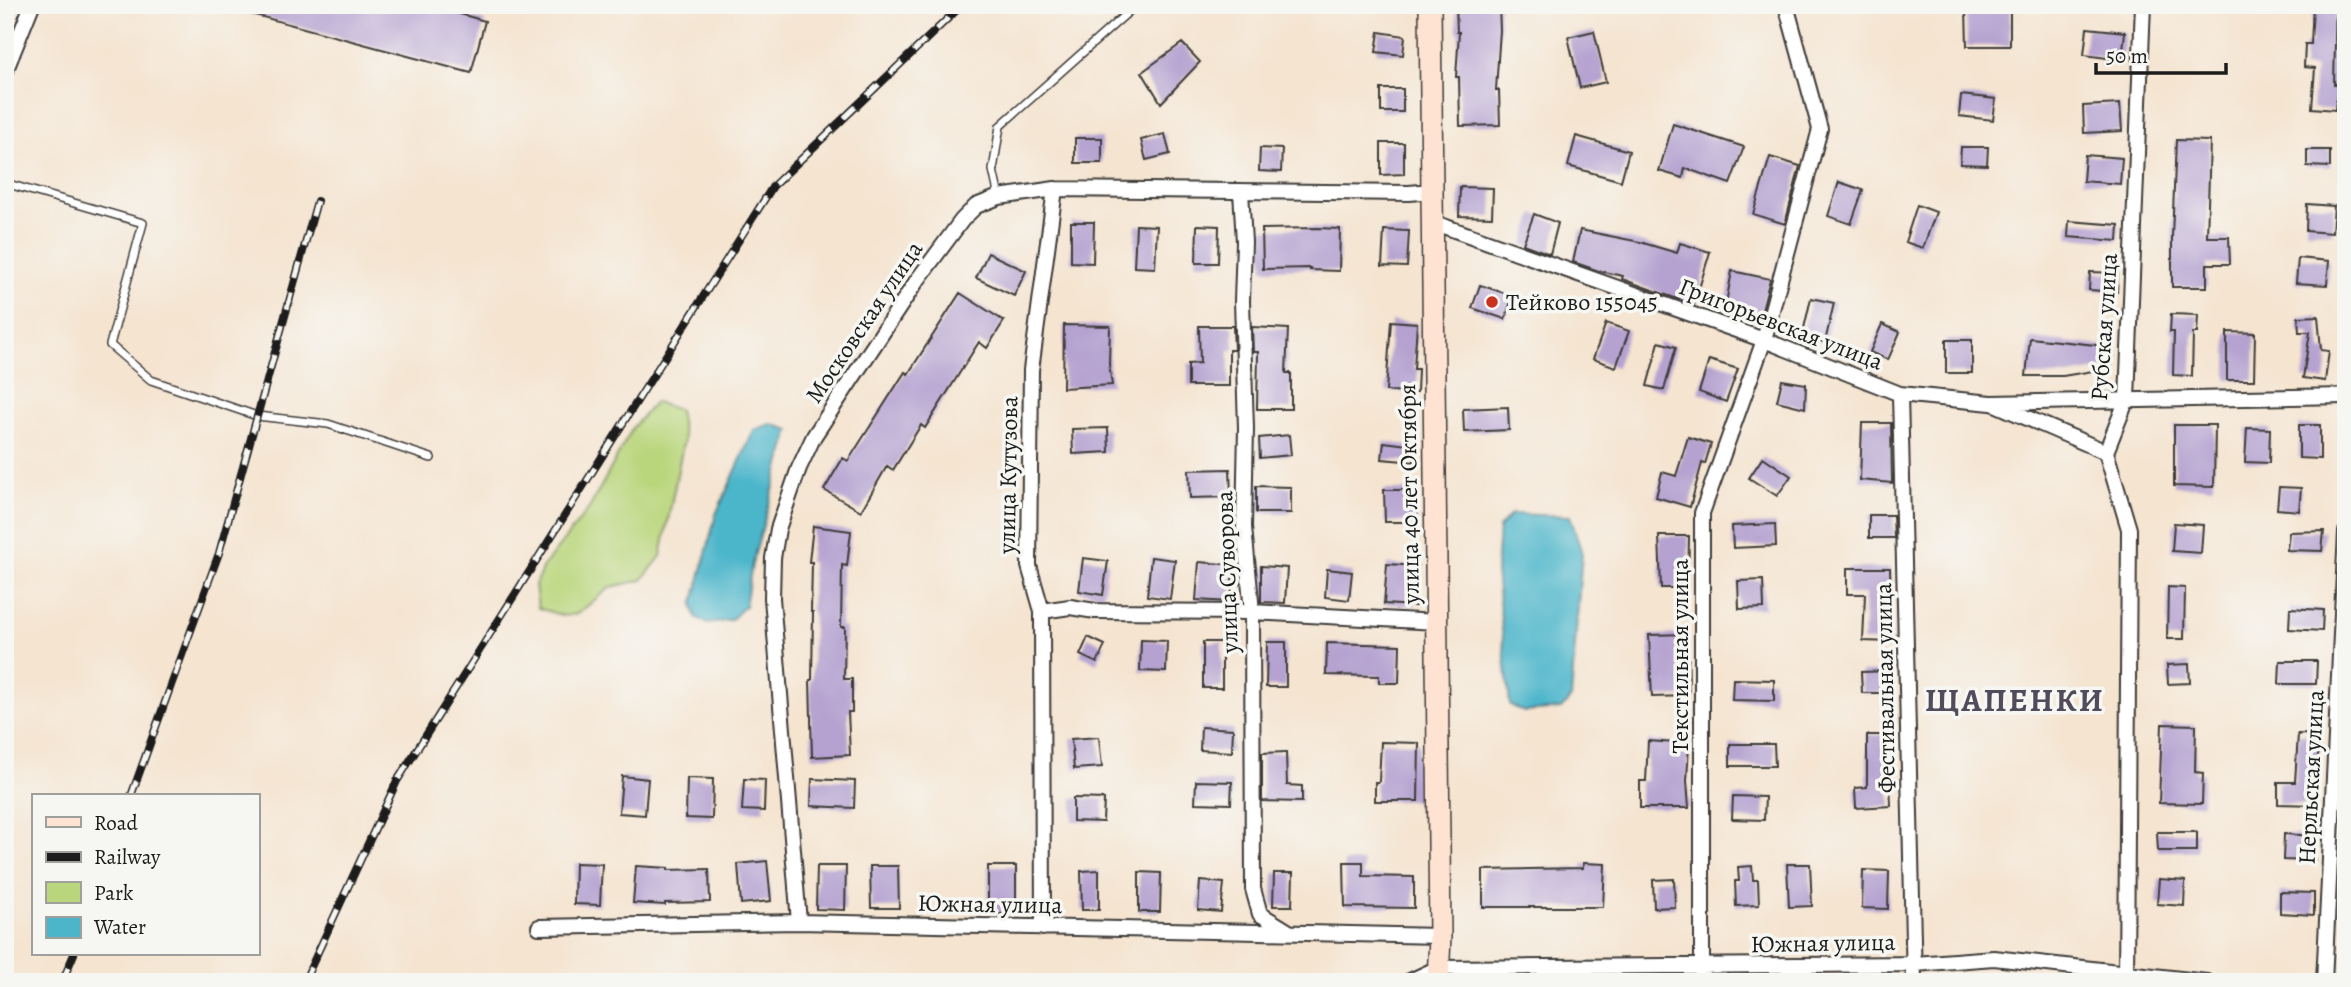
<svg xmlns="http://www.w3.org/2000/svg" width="2351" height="987" viewBox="0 0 2351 987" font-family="Alegreya,serif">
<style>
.green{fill:#b9d67c;stroke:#6a794c;stroke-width:2}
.water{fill:#4cb5ca;stroke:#346873;stroke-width:2}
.building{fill:#b5a2d0}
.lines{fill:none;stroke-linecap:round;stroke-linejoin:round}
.lane-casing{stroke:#3d3a37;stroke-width:10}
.street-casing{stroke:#3d3a37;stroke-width:18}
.secondary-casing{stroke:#3d3a37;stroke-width:24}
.lane{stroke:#fff;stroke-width:7}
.street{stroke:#fff;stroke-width:14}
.secondary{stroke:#fee3d2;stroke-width:21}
.rail-casing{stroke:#1c1c1c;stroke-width:8}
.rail{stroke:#f6f6f2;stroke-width:5;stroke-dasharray:16;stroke-linecap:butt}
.poi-dot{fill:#c8321e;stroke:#f6f6f2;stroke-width:2.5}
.labels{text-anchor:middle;stroke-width:7;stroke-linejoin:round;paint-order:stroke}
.poi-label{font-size:24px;fill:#1c1c1c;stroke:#f6f6f2;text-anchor:start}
.street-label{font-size:24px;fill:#1c1c1c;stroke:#f6f6f2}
.district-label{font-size:32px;font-weight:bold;letter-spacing:2px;fill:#524b5b;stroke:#f6f6f2}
</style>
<rect width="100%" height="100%" fill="#f6f6f2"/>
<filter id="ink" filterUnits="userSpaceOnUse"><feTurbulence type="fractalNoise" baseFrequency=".0143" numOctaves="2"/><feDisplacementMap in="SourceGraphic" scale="14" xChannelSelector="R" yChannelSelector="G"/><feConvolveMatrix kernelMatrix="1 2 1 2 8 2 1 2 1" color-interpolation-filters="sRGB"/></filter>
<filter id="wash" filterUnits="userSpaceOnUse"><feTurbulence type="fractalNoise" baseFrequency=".00686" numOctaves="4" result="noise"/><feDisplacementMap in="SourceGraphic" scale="28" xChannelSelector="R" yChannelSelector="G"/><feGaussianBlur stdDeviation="1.57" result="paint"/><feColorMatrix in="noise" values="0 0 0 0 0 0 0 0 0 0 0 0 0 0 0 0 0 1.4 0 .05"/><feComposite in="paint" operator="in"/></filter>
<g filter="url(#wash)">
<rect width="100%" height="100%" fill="#f5e4d0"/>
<path class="green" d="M655 402 679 410 684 439 661 556 642 580 611 587 577 614 564 616 538 608 535 585 543 567 590 507 633 427Z"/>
<path class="water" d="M771 424 790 430 752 564 745 606 731 620 708 624 696 617 693 605 716 514 754 430Z
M1511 514 1570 516 1582 553 1571 698 1561 709 1524 712 1510 705 1496 572 1499 528Z"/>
<g id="blocks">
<path class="building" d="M238 5H428L485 21 471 73 237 10Z
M1456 5H1499L1500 30 1496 90H1499L1500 125 1460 126 1459 77H1456L1459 32H1457Z
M2313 5H2336L2334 84H2338L2335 110 2312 108 2315 68 2304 67 2305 44H2311Z
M1966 8H2010V46H1967Z
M2087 28 2125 32 2122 60 2084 55Z
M1594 31 1606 82 1580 88 1568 37Z
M1379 32 1405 36 1403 55 1376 52Z
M1182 43 1200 62 1161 103 1142 72Z
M1381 89H1403V112H1381Z
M1961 95 1996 99 1993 120 1959 116Z
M2120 104 2122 131 2084 133 2083 106Z
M1673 124 1744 147 1730 184 1685 168 1683 178 1659 171Z
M1165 134 1170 154 1146 160 1141 140Z
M1576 136 1629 151 1621 181 1568 166Z
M1075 138H1102V163H1075Z
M2176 140 2210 141 2207 237H2229L2230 264H2207V287H2172V237Z
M1381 143H1404V174L1381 175Z
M1961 147H1988L1987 165 1960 164Z
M1260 148 1282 149 1281 172 1259 171Z
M2307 150H2330V167L2307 166Z
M2085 155 2122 158 2120 184 2083 181Z
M1770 157 1800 166 1785 224 1753 214Z
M1839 182 1863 190 1851 224 1828 216Z
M1460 187 1493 188 1492 217 1459 216Z
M2307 204 2334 206 2332 233 2306 231Z
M1917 205 1936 212 1923 248 1905 242Z
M1534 214 1558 223 1550 254 1523 244Z
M2069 221 2119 225 2118 241 2068 237Z
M1071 222H1094L1093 263 1071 262Z
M1136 225 1157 226 1155 268 1134 267Z
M1197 225 1219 226 1218 263H1196Z
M1318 228 1340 229 1339 271 1310 270V268L1263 269 1262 229Z
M1384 230 1409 231 1407 267 1382 266Z
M1580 230 1640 242 1677 253 1680 243 1710 252 1694 305 1622 279 1623 276 1599 271 1573 262Z
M988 253 1026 271 1014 296 976 278Z
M2298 258 2329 261 2327 285 2296 283Z
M1732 271 1770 279 1759 321 1724 314Z
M2090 272 2118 273 2117 292 2089 290Z
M1480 285 1513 296 1505 319 1472 308Z
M960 293 1004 321 987 348 979 342 925 428 921 425 893 470 887 466 861 511 824 490 843 458 848 461 905 372 908 374Z
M1811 298 1834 303 1825 342 1802 337Z
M2171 314 2198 315 2197 333H2193L2192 376 2173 375 2174 332H2170Z
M2318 316 2321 350 2329 351 2325 381 2303 378 2310 332H2299L2298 317Z
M1391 321 1417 323 1414 369H1418L1417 392 1386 391Z
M1606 323 1629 331 1616 367 1593 359Z
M1882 324 1900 332 1888 360 1870 352Z
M1064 325 1110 326 1109 364 1112 385 1063 388Z
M1199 326H1233L1234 350H1229V386H1188V364L1200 363Z
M1252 327 1288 329 1286 373H1291V409H1257L1258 352H1253Z
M2227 332 2255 333 2254 380H2227Z
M2030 338 2114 347 2111 368 2063 376H2026Z
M1946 340H1972V373H1946Z
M1659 342 1676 347 1664 390 1647 386Z
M1709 360 1738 369 1726 402 1699 392Z
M1782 380 1806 384 1805 408 1777 401Z
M1508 407 1509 430 1464 432 1463 409Z
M1862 423H1891L1892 483 1860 480Z
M2174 425H2215L2214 487 2174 486Z
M2299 425H2320V459L2299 458Z
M1108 428 1109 452 1073 454 1072 429Z
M2247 428 2270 429 2269 463 2245 462Z
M1289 435 1291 455 1260 458 1259 438Z
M1688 437 1711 444 1705 464 1702 463 1690 507 1656 497 1662 472 1676 476Z
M1384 442 1416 446 1414 462 1382 459Z
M1763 457 1791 476 1777 496 1749 478Z
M1230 469 1231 497 1190 498 1189 470Z
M1256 486 1291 487V513H1256Z
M2279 487 2301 488 2299 511 2277 509Z
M1384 490H1417V522H1385Z
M1869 515H1893L1894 538H1869Z
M2174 523 2203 525 2201 553 2172 551Z
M1775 524 1776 546 1733 548 1732 526Z
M813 526 851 531 847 566 842 565 841 627H845L844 679H852V712H848L850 755 812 757 810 680H812L813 612H811L812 562H809Z
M2324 531 2322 551 2287 550 2289 532Z
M1659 536H1689L1688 588H1661Z
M1151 557 1175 560 1170 599 1147 596Z
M1083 558 1108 561 1103 595 1079 591Z
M1199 562 1233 565 1231 602 1196 600Z
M1387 564 1418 566 1415 606 1384 604Z
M1261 566 1287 568 1285 603 1261 602Z
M1847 568H1890L1892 642 1863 641 1865 594H1847Z
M1327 569 1352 572 1349 600 1325 597Z
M1763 580 1764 608 1739 609 1738 581Z
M2168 587 2185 588 2184 639H2167Z
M2290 608 2323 610 2322 631 2289 629Z
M1688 634 1689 696 1652 697 1649 635Z
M1088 637 1105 645 1097 663 1080 655Z
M1141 640 1167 641 1166 672 1140 671Z
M1203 642H1222V688H1203Z
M1267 642H1286V687H1266Z
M1327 643 1400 645 1399 683H1379V676L1326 675Z
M2280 661H2317L2316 684H2279Z
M2189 664 2190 683 2168 684 2167 665Z
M1893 671V693H1862L1861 672Z
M1733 679 1774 680V701L1732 700Z
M2162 724 2196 725 2195 772 2203 773 2202 804 2159 803Z
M1201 727 1233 729 1232 752 1200 750Z
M2298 734 2319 735 2316 805 2278 804V782H2295Z
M1867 735H1890L1889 763 1891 806 1856 808 1855 788 1867 787Z
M1099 737 1102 767 1074 769 1071 739Z
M1648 741 1689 744 1687 781 1689 808H1640V781H1646Z
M1381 742 1419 743 1418 801H1375V782H1379Z
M1730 744H1774L1775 766H1730Z
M1286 752 1287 785 1302 786V802L1262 801V753Z
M622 776 648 779 645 815 619 813Z
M687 778 713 779 712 819 686 818Z
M744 779 765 780 764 811 742 810Z
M812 779 855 781 854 808 811 806Z
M1196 781 1232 782 1231 804 1195 803Z
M1733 796 1765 797 1764 820 1732 819Z
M1073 798 1104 799 1103 822 1073 821Z
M2157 832H2197V851H2158Z
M2284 834 2315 836V861L2283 860Z
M767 861 771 901 741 904 738 864Z
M1344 862H1363V876L1414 877V908L1345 907Z
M575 863 602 864 600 905 574 904Z
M1583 863 1605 864 1603 907H1483V870L1583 868Z
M1787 864H1810L1812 906 1789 907Z
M636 866 668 868V870L709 869 710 902 665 903V905L633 903Z
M817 866H846L845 910 816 909Z
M870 866H898L899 908H871Z
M988 866H1016V914H988Z
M1752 866 1753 880H1758L1759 905 1736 906 1735 881H1739L1738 867Z
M1099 870V910H1082L1081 871Z
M1863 870 1889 871 1888 909 1862 908Z
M1139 872 1161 873 1160 912H1139Z
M1274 873H1293L1292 906H1273Z
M1674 879 1675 907 1654 908 1653 880Z
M2159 879 2185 881 2184 906 2157 904Z
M1200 881 1224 883 1221 912 1198 910Z
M2280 892 2314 893V915L2280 913Z"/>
</g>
</g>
<g filter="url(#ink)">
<use href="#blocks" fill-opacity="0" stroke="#3d3a37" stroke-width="2"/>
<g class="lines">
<g class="lane-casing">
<path id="lane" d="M5 183 143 223 110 345 151 380 257 416 328 424 431 458
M999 197 993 170 1000 126 1136 5"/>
</g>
<g class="street-casing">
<path id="street" d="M5 72 32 5
M1241 191 1244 242 1242 301 1246 428 1244 527 1252 612 1253 889 1260 914 1289 932
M1432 222 1764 340 1900 394 1991 403 2346 396
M1900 394 1914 982
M1995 404 2106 452
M1042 611 1070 607 1095 611 1252 612 1437 622
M799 922 772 598 773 558 778 529 799 468 814 436 916 282 962 220 976 206 999 197 1055 189 1409 193 1432 191
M539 927 799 922 1440 936
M1043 928 1042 611 1029 566 1031 370 1055 189
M1408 982 1438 968 1915 964 1994 958 2207 982
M1702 982V513L1764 340 1820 129 1786 5
M2126 982 2129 529 2106 452 2127 399 2143 5
M2324 982 2346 532"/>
</g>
<g class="secondary-casing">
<path id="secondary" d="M1430 5 1440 936 1438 982"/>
</g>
<use href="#lane" class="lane"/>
<use href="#street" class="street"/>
<use href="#secondary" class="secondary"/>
<g class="rail-casing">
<path id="rail" d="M131 796 219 553 317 201
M62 982 74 954
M304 982 397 781 773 186 962 5"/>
</g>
<use href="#rail" class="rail"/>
</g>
</g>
<circle class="poi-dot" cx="1492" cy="302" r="7"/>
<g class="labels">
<g class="poi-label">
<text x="1506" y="310">Тейково 155045</text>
</g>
<g class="street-label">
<text transform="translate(864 322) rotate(-56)" y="8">Московская улица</text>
<text transform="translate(1781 324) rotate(21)" y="8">Григорьевская улица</text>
<text transform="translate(2104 327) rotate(-86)" y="8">Рубская улица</text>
<text transform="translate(1008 475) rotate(-89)" y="8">улица Кутузова</text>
<text transform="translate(1409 494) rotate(-91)" y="8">улица 40 лет Октября</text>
<text transform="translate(1227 572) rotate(-92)" y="8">улица Суворова</text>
<text transform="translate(1680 656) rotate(-90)" y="8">Текстильная улица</text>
<text transform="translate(1885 688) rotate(-91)" y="8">Фестивальная улица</text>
<text transform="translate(2311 777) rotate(-87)" y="8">Нерльская улица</text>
<text transform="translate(990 904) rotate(1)" y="8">Южная улица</text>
<text transform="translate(1823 943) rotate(-1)" y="8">Южная улица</text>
</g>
<g class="district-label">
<text x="2015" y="711">ЩАПЕНКИ</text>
</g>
</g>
<rect width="2351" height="987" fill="none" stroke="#f6f6f2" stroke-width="28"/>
<rect x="32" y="794" width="228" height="161" fill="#f6f6f2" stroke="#9f9f9c" stroke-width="2"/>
<rect x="46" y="817" width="35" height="10" fill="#fee3d2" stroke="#9f9f9c" stroke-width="2"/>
<text x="94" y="830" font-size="21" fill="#1c1c1c">Road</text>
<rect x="46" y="852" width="35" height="10" fill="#1c1c1c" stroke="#9f9f9c" stroke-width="2"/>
<text x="94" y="864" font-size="21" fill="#1c1c1c">Railway</text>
<rect x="46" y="882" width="35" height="21" fill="#b9d67c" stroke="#9f9f9c" stroke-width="2"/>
<text x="94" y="900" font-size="21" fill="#1c1c1c">Park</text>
<rect x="46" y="917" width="35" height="21" fill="#4cb5ca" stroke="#9f9f9c" stroke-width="2"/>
<text x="94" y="934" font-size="21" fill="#1c1c1c">Water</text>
<path d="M2096 63v10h130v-10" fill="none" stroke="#1c1c1c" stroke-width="3.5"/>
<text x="2106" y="63" font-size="21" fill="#1c1c1c" stroke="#f6f6f2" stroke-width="5" paint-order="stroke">50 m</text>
</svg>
